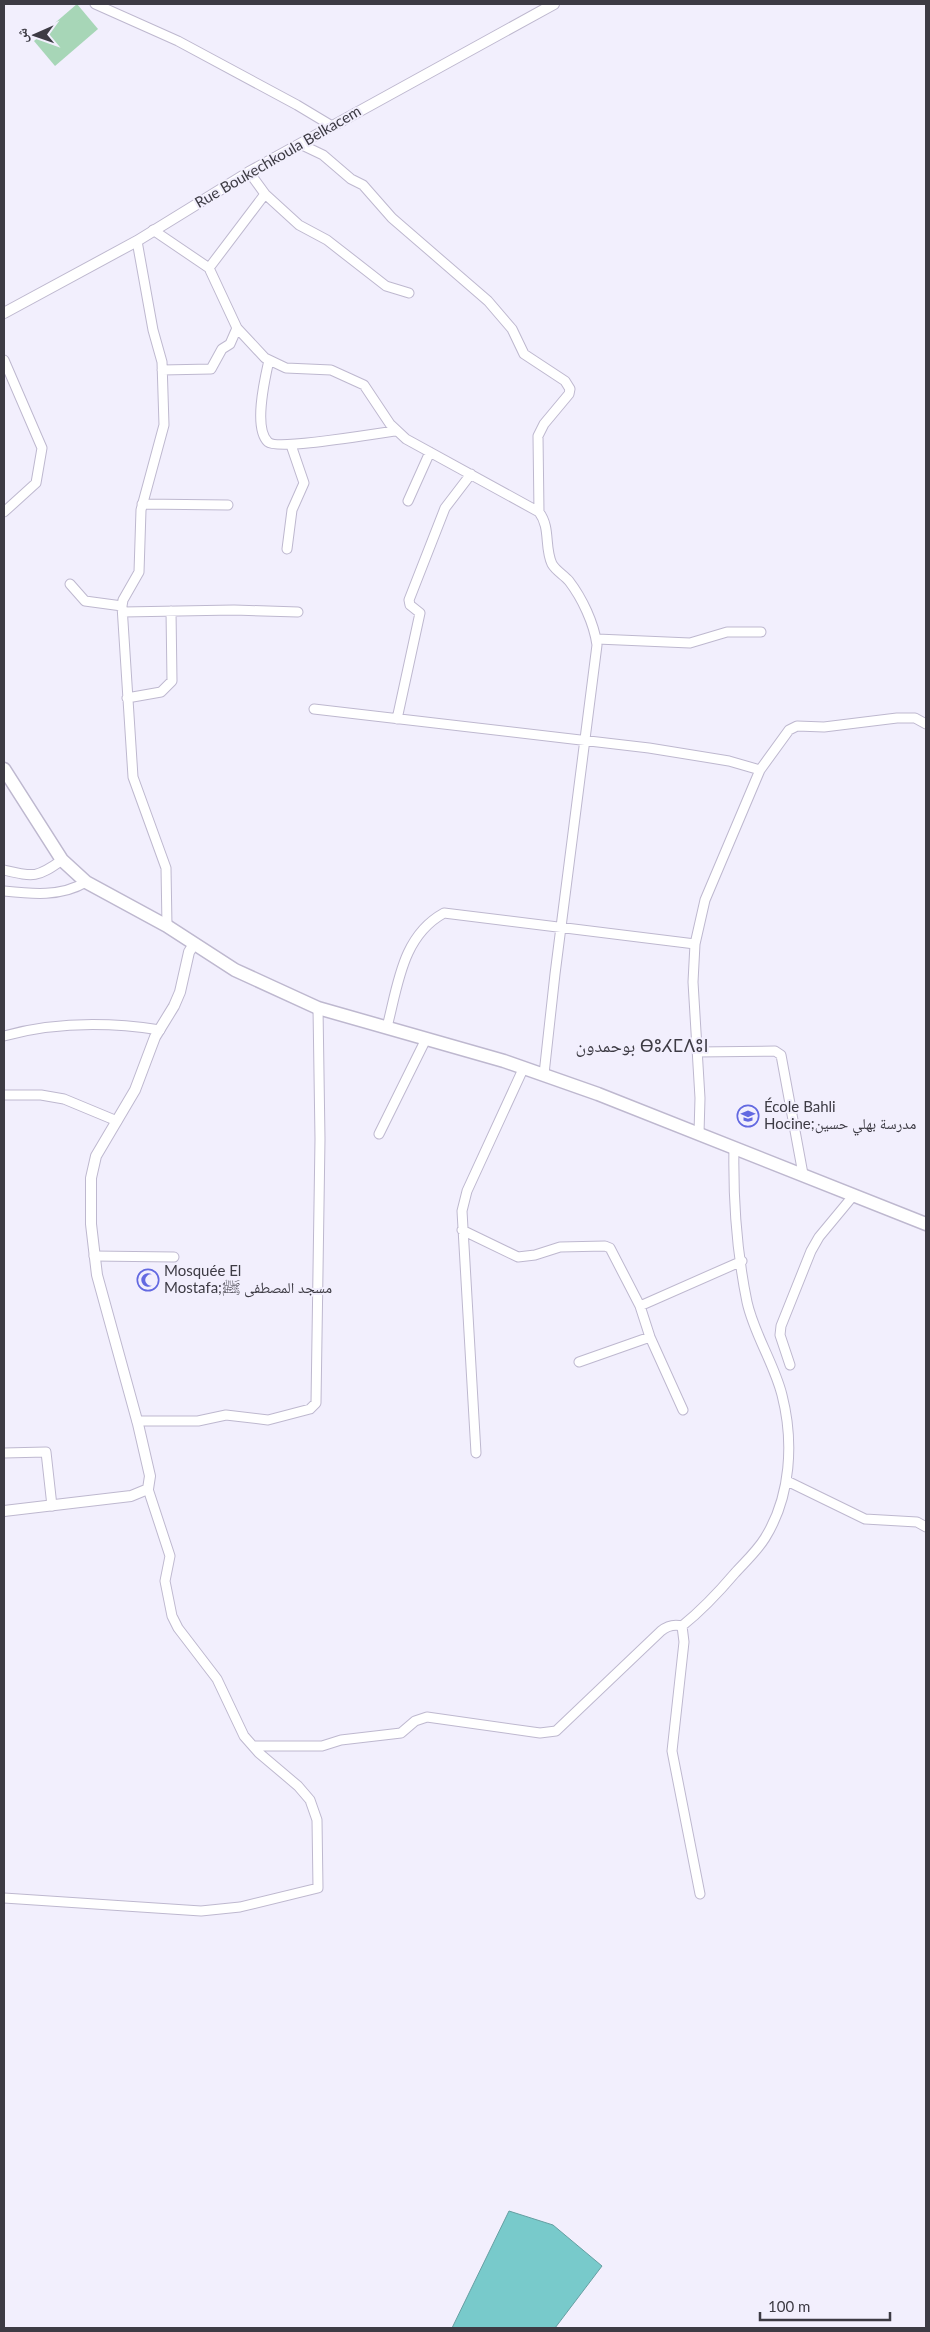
<svg xmlns="http://www.w3.org/2000/svg" width="930" height="2332" viewBox="0 0 930 2332" font-family="Lato,'Noto Naskh Arabic','Noto Sans Tifinagh',sans-serif">
<style>
.green{fill:#a7d6b7}
.water{fill:#78cacb;stroke:#669fa2}
.lines{fill:none;stroke-linecap:round;stroke-linejoin:round}
.minor-casing{stroke:#beb8cf;stroke-width:11}
.tertiary-casing{stroke:#beb8cf;stroke-width:12}
.secondary-casing{stroke:#beb8cf;stroke-width:15}
.minor{stroke:#fff;stroke-width:9}
.tertiary{stroke:#fff;stroke-width:10}
.secondary{stroke:#fff;stroke-width:12}
.labels{text-anchor:middle;stroke-width:4;stroke-linejoin:round;paint-order:stroke}
.street-label{font-size:15px;fill:#3d3b44;stroke:#f2effd}
.poi-label{font-size:15px;fill:#3d3b44;stroke:#f2effd;text-anchor:start}
.quarter-label{font-size:18px;fill:#3d3b44;stroke:#f2effd}
</style>
<rect width="100%" height="100%" fill="#f2effd"/>
<path class="green" d="M77 4 98 29 55 66 34 41Z"/>
<path class="water" d="M509 2211 553 2225 602 2266 555 2328H452Z"/>
<g class="lines">
<g class="minor-casing">
<path id="minor" d="M95 4 178 41 297 105 332 126
M300 144 323 155 351 179 363 185 392 218 488 301 512 329 524 354 565 381 570 389 569 394 544 424 538 436 539 512
M265 194 299 225 327 240 386 286 409 293
M153 230 209 268 237 328 265 358 286 368 331 370 364 385 390 424 406 439 539 512C551 528 544 547 552 564 556 571 564 575 569 581 582 598 594 623 597 645L555 974 544 1074
M137 241 153 330 162 362 164 425 141 510 139 572 123 600 122 606 133 777 166 868 167 926
M209 268 265 194 249 172
M4 360 42 448 36 483 4 512
M269 360C265 378 253 428 268 442 278 451 377 433 396 431
M162 370 211 369 222 349 230 344 237 328
M408 501 430 452
M142 504 228 505
M287 549 292 510 304 483 291 445
M70 584 85 601 122 606
M123 612 234 610 298 612
M597 639 690 643 727 632H761
M127 698 161 692 172 681 171 611
M314 709 649 748 729 761 760 770
M397 719 420 613 410 605 409 600 445 508 471 474
M4 870C34 877 37 878 62 860
M4 891C32 894 61 897 86 882
M387 1027C398 985 402 936 444 913L695 944
M4 1036C55 1022 108 1022 160 1030
M697 1052 775 1051 781 1055 803 1174
M4 1095H41L64 1099 117 1121
M699 1133 700 1098 693 982 695 944 705 900 760 770 789 730 797 726 824 727 897 718H915L926 724
M379 1134 426 1039
M462 1230 518 1257 535 1255 560 1247 605 1246 610 1248 640 1306 650 1337 683 1410
M94 1256 174 1257
M640 1306 742 1261
M579 1362 650 1337
M790 1365 780 1335 781 1326 811 1251 819 1237 853 1196
M137 1421H198L226 1415 268 1420 310 1409 316 1403 320 1139 318 1008
M4 1453 46 1452 52 1506
M476 1453 462 1211 467 1191 524 1067
M787 1481 865 1519 917 1522 926 1527
M682 1626 684 1642 672 1751 700 1894
M253 1746H322L341 1740 401 1733 415 1721 427 1717 540 1733 556 1731 661 1631C667 1626 674 1624 682 1626 702 1610 718 1593 735 1573 745 1562 757 1551 765 1538 791 1496 794 1442 782 1395 774 1363 754 1334 747 1302 737 1253 733 1197 734 1147
M4 1898 201 1911 240 1907 318 1888 317 1820 310 1800 298 1786 259 1753 244 1736 217 1679 178 1628 172 1616 165 1581 170 1556 148 1489"/>
</g>
<g class="tertiary-casing">
<path id="tertiary" d="M4 313 137 241 249 172 554 4
M4 1511 131 1496 148 1489 150 1476 138 1424 97 1275 91 1224V1178L96 1156 135 1090 155 1037 174 1006 180 992 189 952 194 944"/>
</g>
<g class="secondary-casing">
<path id="secondary" d="M4 769 62 860 86 882 167 926 235 970 318 1008 504 1061 598 1094 926 1224"/>
</g>
<use href="#minor" class="minor"/>
<use href="#tertiary" class="tertiary"/>
<use href="#secondary" class="secondary"/>
</g>
<defs>
<g id="school-ring" transform="scale(1.125)"><circle r="9.5" fill="#f2effd" stroke="#6369e1" stroke-width="1.5"/><path d="M0-5L7-2L0 1L-7-2ZM-4 1L0 2.5L4 1V4Q0 6-4 4Z" fill="#6369e1"/></g>
<g id="mosque-ring" transform="scale(1.125)"><circle r="9.5" fill="#f2effd" stroke="#6369e1" stroke-width="1.5"/><path d="M3.5-4.9A6 6 0 1 0 3.5 4.9A5 5 0 1 1 3.5-4.9Z" fill="#6369e1"/></g>
</defs>
<g fill-rule="evenodd">
<use href="#school-ring" x="748" y="1116"/>
<use href="#mosque-ring" x="148" y="1280"/>
</g>
<g class="labels">
<g class="street-label">
<text transform="translate(278 157) rotate(-30)" y="5">Rue Boukechkoula Belkacem</text>
</g>
<g class="poi-label">
<text x="764" y="1112">École Bahli<tspan x="764" dy="17">Hocine;مدرسة بهلي حسين</tspan></text>
<text x="164" y="1276">Mosquée El<tspan x="164" dy="17">Mostafa;مسجد المصطفى ﷺ</tspan></text>
</g>
<g class="quarter-label">
<text x="642" y="1052">بوحمدون ⴱⵓⵃⵎⴷⵓⵏ</text>
</g>
</g>
<rect width="930" height="2332" fill="none" stroke="#3d3b44" stroke-width="10"/>
<g transform="translate(35 35) rotate(268)" stroke="#f2effd" stroke-width="4" paint-order="stroke">
<path d="M0-4L9 19L0 12L-9 19Z" fill="#3d3b44"/>
<text y="-8" font-size="14" font-weight="bold" text-anchor="middle" fill="#3d3b44">ش</text>
</g>
<path d="M760 2312v8h130v-8" fill="none" stroke="#3d3b44" stroke-width="2.5"/>
<text x="768" y="2312" font-size="15" fill="#3d3b44" stroke="#f2effd" stroke-width="4" paint-order="stroke">100 m</text>
</svg>
